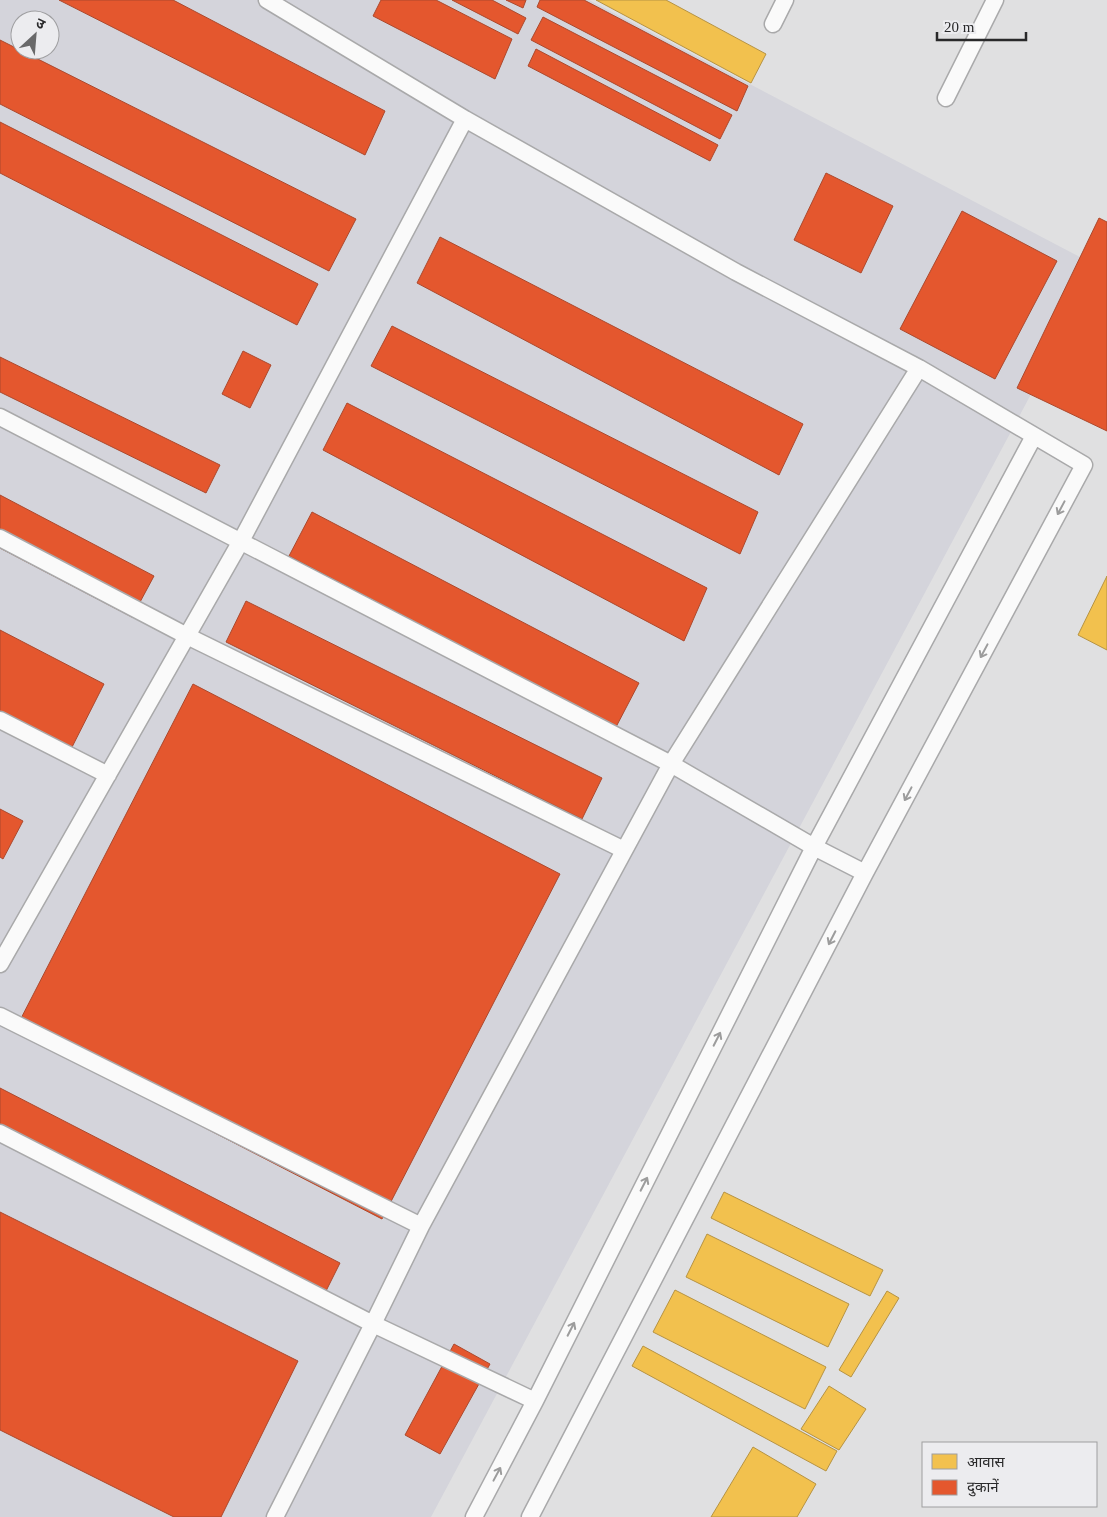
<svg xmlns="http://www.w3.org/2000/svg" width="1107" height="1517" viewBox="0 0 1107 1517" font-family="'Times New Roman','Noto Sans Devanagari',serif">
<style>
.built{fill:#d4d4db;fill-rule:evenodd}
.homes{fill:#f2c14e;stroke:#b69343}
.shops{fill:#e4572e;stroke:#ac492d}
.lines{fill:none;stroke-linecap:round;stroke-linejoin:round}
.lane-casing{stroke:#a9a9aa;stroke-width:19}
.lane{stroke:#fafafa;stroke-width:16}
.oneway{stroke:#9c9c9c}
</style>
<rect width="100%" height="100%" fill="#e0e0e1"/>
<path class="built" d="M0 0H589L1099 267 431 1517H0ZM20 20H50V50H20Z"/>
<path class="homes" d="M596 0H666L766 54 751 83Z
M1107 576V650L1078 635Z
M724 1192 883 1270 870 1296 711 1218Z
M707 1234 849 1304 828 1347 686 1277Z
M675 1290 826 1367 805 1409 653 1332Z
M887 1291 899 1298 851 1377 839 1370Z
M643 1346 837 1451 826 1471 632 1366Z
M829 1386 866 1409 839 1450 801 1429Z
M753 1447 816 1484 797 1517H711Z"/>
<path class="shops" d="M59 0H173L385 111 365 155Z
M381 0H436L512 39 495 79 373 16Z
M452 0H492L526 18 518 34Z
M506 0H526L523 8Z
M540 0H584L748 86 737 111 537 7Z
M543 17 732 115 720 139 531 40Z
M0 40 356 219 329 271 0 104Z
M536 49 718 145 710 161 528 66Z
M0 122 318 284 297 325 0 173Z
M826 173 893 206 861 273 794 240Z
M962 211 1057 261 995 379 900 329Z
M1099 218 1107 222V431L1017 388Z
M440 237 803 424 779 475 417 283Z
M392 326 758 512 740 554 371 366Z
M243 351 271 365 250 408 222 394Z
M0 357 220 465 206 493 0 392Z
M347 403 707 588 684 641 323 450Z
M0 495 154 576 132 617 0 548Z
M312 512 639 683 616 727 289 556Z
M246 601 602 778 582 819 226 642Z
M0 630 104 684 69 753 0 717Z
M193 684 560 874 382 1219 15 1030Z
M0 809 23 821 3 859 0 857Z
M0 1088 340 1263 323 1297 0 1131Z
M0 1212 298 1361 221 1517H174L0 1430Z
M454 1344 490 1364 440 1454 405 1435Z"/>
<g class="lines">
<g class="lane-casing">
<path id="lane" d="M267 0 465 119 736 272 919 368 1084 465 865 873 530 1517
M773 24 785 0
M946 98 995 0
M0 417 671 764 814 847 865 873
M0 538 187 636 624 850
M0 720 108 775
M0 964 241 541 465 119
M0 1016 421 1226
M0 1133 373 1324 535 1401
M275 1517 373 1324 421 1226 671 764 919 368
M474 1517 535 1401 814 847 1034 436"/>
</g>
<use href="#lane" class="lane"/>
</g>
<defs><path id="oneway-shaft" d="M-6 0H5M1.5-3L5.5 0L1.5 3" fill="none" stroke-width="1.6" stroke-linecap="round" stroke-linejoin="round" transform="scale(1.25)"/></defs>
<g class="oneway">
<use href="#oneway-shaft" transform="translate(1061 508) rotate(118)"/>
<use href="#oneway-shaft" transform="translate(984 651) rotate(118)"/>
<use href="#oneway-shaft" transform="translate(908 794) rotate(118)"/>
<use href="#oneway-shaft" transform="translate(832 938) rotate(117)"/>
<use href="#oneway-shaft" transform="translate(717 1039) rotate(-63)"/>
<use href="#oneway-shaft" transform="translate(644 1184) rotate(-63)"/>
<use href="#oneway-shaft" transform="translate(571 1329) rotate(-63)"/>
<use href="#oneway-shaft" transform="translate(497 1474) rotate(-62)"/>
</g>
<rect x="922" y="1442" width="175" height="65" fill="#ececef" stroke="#9e9ea0"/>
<rect x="932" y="1454" width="25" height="15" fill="#f2c14e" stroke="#9e9ea0"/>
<text x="967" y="1467" font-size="15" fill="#29292a">आवास</text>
<rect x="932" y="1480" width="25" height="15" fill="#e4572e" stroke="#9e9ea0"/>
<text x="967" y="1492" font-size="15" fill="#29292a">दुकानें</text>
<g transform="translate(35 35) rotate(26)"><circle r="24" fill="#ececef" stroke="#9e9ea0"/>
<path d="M0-4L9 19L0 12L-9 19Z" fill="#69696a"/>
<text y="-8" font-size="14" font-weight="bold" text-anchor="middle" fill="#29292a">उ</text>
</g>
<path d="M937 32v8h89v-8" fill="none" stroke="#29292a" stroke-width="2.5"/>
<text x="944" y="32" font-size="15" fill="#29292a" stroke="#ececef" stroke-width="4" paint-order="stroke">20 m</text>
</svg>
